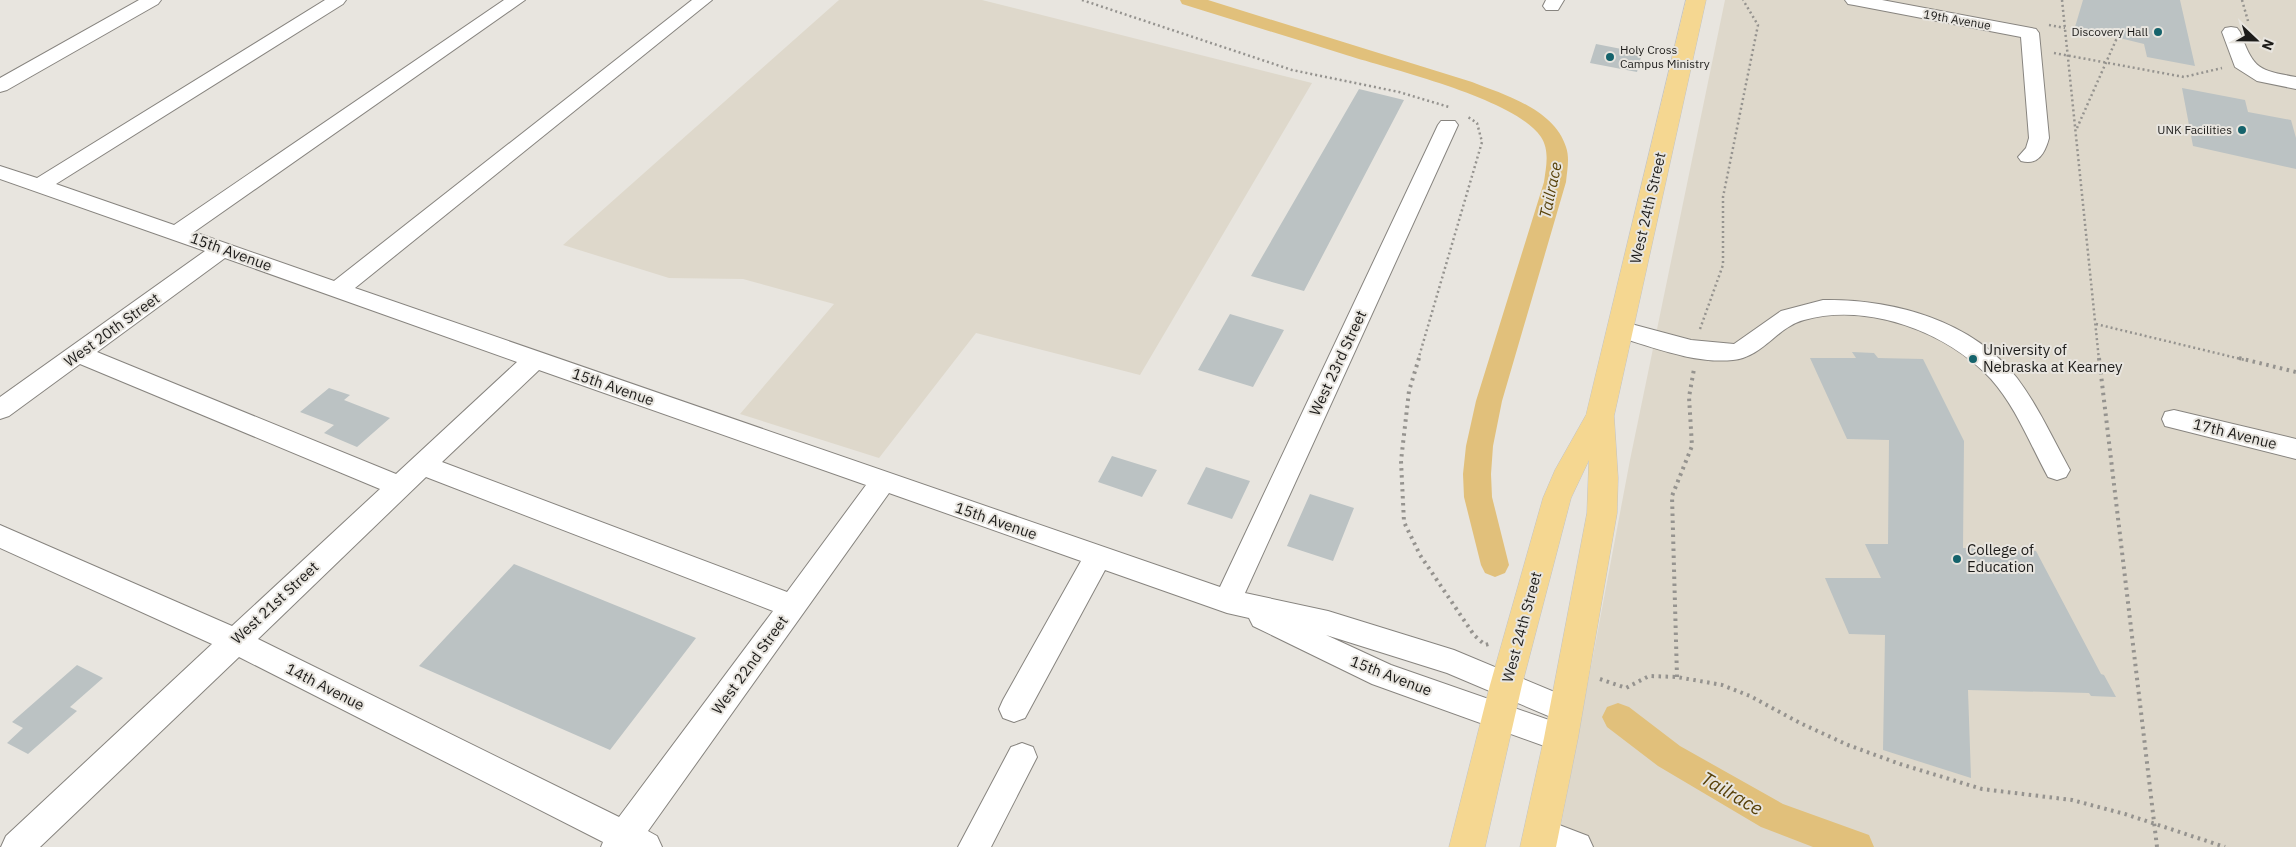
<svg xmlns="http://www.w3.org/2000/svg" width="2296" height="847" viewBox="0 0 2296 847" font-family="'IBM Plex Sans',sans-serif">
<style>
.built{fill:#ded8cb}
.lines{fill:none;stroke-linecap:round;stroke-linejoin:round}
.canal{fill:#e1c07b;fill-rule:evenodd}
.building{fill:#bbc2c3}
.minor-casing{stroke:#87847f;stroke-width:2}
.major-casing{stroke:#c4c4c3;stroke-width:1}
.path-far1{stroke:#95938f;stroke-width:2.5;stroke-dasharray:2 3;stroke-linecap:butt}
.path{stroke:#95938f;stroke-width:4;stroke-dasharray:2.5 4.5;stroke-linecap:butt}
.minor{fill:#fff;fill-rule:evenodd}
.major{fill:#f5d791;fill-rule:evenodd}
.poi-dot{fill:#15636c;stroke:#e8e5df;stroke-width:2}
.labels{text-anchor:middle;stroke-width:4;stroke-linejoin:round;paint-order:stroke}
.far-street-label{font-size:12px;fill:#1d1c1a;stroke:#e8e5df}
.far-poi-label{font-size:12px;fill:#1d1c1a;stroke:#e8e5df;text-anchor:end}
.street-label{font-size:15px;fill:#1d1c1a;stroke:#e8e5df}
.poi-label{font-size:15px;fill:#1d1c1a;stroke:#e8e5df;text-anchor:start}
.water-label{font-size:16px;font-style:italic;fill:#574109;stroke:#e8e5df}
.near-water-label{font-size:19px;font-style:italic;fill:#574109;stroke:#e8e5df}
</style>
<rect width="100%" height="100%" fill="#e8e5df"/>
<path class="built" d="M839 0H982L1312 83 1140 375 976 333 879 458 740 414 834 304 743 279 669 278 563 245Z
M1725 0H2296V847H1557L1630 460Z"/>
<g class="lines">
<path class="canal" d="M1180 0H1208L1472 82C1505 95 1554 109 1566 147 1570 158 1567 171 1566 182L1502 401 1493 446 1491 474 1492 497 1509 565 1505 573 1495 577 1485 573 1481 565 1464 497 1463 474 1466 446 1476 401 1544 182C1546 167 1550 151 1541 137 1515 98 1389 69 1343 54 1289 37 1236 21 1182 4Z
M1618 703 1629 707 1680 746 1783 804 1869 835 1874 847H1813L1761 827 1658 766 1607 727 1602 717 1607 707Z"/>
</g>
<path class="building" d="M2083 0H2180L2195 66 2147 57 2144 44 2075 27Z
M1596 44 1642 53 1637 72 1590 63Z
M2182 88 2245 100 2248 112 2291 120 2296 138V169L2193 146Z
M1359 89 1404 100 1304 291 1251 276Z
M1230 314 1284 330 1253 387 1198 370Z
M1852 352 1874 353 1878 358 1923 359 1964 441 1963 548 2036 551 2101 674 2104 675 2116 697 2091 696 2089 693 1968 690 1971 778 1883 750 1885 635 1849 634 1825 578H1881L1865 544H1888L1889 440 1847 439 1810 358H1856Z
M329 388 350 395 344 400 390 418 357 447 324 433 334 425 300 412Z
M1112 456 1157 470 1142 497 1098 482Z
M1206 467 1250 481 1232 519 1187 504Z
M1310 494 1354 508 1333 561 1287 546Z
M514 564 696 638 610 750 419 666Z
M77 665 103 678 70 707 77 711 28 754 7 743 23 728 12 722Z"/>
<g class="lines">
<g class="minor-casing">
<path id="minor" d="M139 0H161L158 4 7 90 0 92V78Z
M325 0H346L343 4 56 184 174 225 504 0H525L194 232 334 281 692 0H712L355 288 1220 587 1438 125 1441 121H1455L1458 125 1245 593 1328 611 1454 650 1576 701 1580 710 1576 719 1565 723 1447 673 1326 635 1391 665 1572 728 1576 738 1572 748 1561 752 1372 684 1253 626 1249 618 1227 613 1105 570 1025 718 1014 722 1003 718 999 709 1003 700 1081 561 889 493 648 831 657 836 662 847H601L603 842 239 657 40 847H1L6 836 212 644 0 548V525L232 626 380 489 80 364 9 416 0 419V397L205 251 0 179V166L37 178ZM225 258 517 362 396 474 97 352ZM539 370 866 485 787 592 442 462ZM426 477 773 611 619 817 258 639Z
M1546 0H1564L1558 10H1546L1543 6Z
M1845 0H1882L2036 29 2039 33 2049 138C2045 153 2038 166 2021 161L2018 157 2026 148 2029 138 2021 37 1854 5 1848 4Z
M2231 27 2237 28 2240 32C2254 69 2257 70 2296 77V89L2257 81 2235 67 2222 32 2225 28Z
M1823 300C1893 299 1972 320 2017 378 2038 406 2053 439 2070 470L2066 477 2057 480 2048 477C2030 444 2016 407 1991 379 1947 332 1868 302 1804 320 1777 327 1763 357 1733 360 1693 364 1650 346 1612 335L1608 329 1612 323 1620 321 1691 340 1734 344 1781 311Z
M2174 410 2296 439V459L2165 426 2162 419 2165 412Z
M1022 743 1033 747 1037 757 991 847H958L1011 747Z
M1541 818 1588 836 1593 847H1537L1530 844 1525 833 1530 822Z"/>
</g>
<g class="major-casing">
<path id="major" d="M1686 0H1706L1614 416 1618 478 1617 513 1578 738 1556 847H1520L1544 738 1587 513 1589 460 1571 498 1522 685 1485 847H1449L1490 685 1543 498 1555 470 1586 415Z"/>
</g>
<path class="path-far1" d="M1082 0 1292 70 1399 92 1449 107
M2062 0 2099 360
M2242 0 2248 21
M2049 25 2065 28
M2054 53 2184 77 2222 68
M2077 128 2120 31
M2096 324 2245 360
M1700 329 1723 265V197L1758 25 1743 0
M1418 360 1482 142 1477 123 1468 117"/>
<path class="path" d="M1419 358 1409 391 1401 461 1404 522 1420 555 1474 635 1485 645 1489 644
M2099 358 2157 847
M2239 358 2296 372
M1677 677 1672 496 1692 446 1689 397 1694 369
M1600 679 1626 688 1649 676 1677 677 1722 685 1750 696 1800 723 1848 745 1900 764 1982 789 2072 800 2125 814 2225 847"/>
<use href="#minor" class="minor"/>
<use href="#major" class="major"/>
</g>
<g class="poi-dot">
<circle cx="2158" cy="32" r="5"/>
<circle cx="1610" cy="57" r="5"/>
<circle cx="2242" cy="130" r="5"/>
<circle cx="1973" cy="359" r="5"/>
<circle cx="1957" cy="559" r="5"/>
</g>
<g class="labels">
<g class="far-street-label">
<text transform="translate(1957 20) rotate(10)" y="4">19th Avenue</text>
</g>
<g class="far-poi-label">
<text x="2148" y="36">Discovery Hall</text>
<text x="1620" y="54" text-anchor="start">Holy Cross<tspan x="1620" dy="14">Campus Ministry</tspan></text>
<text x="2232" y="134">UNK Facilities</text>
</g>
<g class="street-label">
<text transform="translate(1648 208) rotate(-77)" y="5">West 24th Street</text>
<text transform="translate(231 252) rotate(20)" y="5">15th Avenue</text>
<text transform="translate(112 330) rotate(-36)" y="5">West 20th Street</text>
<text transform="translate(1338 363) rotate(-65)" y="5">West 23rd Street</text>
<text transform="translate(613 387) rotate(19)" y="5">15th Avenue</text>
<text transform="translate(2235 434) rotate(14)" y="5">17th Avenue</text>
<text transform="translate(996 521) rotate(19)" y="5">15th Avenue</text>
<text transform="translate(275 603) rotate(-43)" y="5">West 21st Street</text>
<text transform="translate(1522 627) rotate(-75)" y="5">West 24th Street</text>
<text transform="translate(750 665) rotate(-54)" y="5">West 22nd Street</text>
<text transform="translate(1391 676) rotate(21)" y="5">15th Avenue</text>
<text transform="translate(325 687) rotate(27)" y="5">14th Avenue</text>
</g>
<g class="poi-label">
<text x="1983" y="355">University of<tspan x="1983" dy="17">Nebraska at Kearney</tspan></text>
<text x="1967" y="555">College of<tspan x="1967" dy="17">Education</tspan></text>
</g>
<g class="water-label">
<text transform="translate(1550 190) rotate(-78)" y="6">Tailrace</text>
</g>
<g class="near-water-label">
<text transform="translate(1732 793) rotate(30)" y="7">Tailrace</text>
</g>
</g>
<g transform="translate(2256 40) rotate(112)" stroke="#e8e5df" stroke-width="4" paint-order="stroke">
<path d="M0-4L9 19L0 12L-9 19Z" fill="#1d1c1a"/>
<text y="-8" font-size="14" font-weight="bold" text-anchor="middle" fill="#1d1c1a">N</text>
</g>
</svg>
